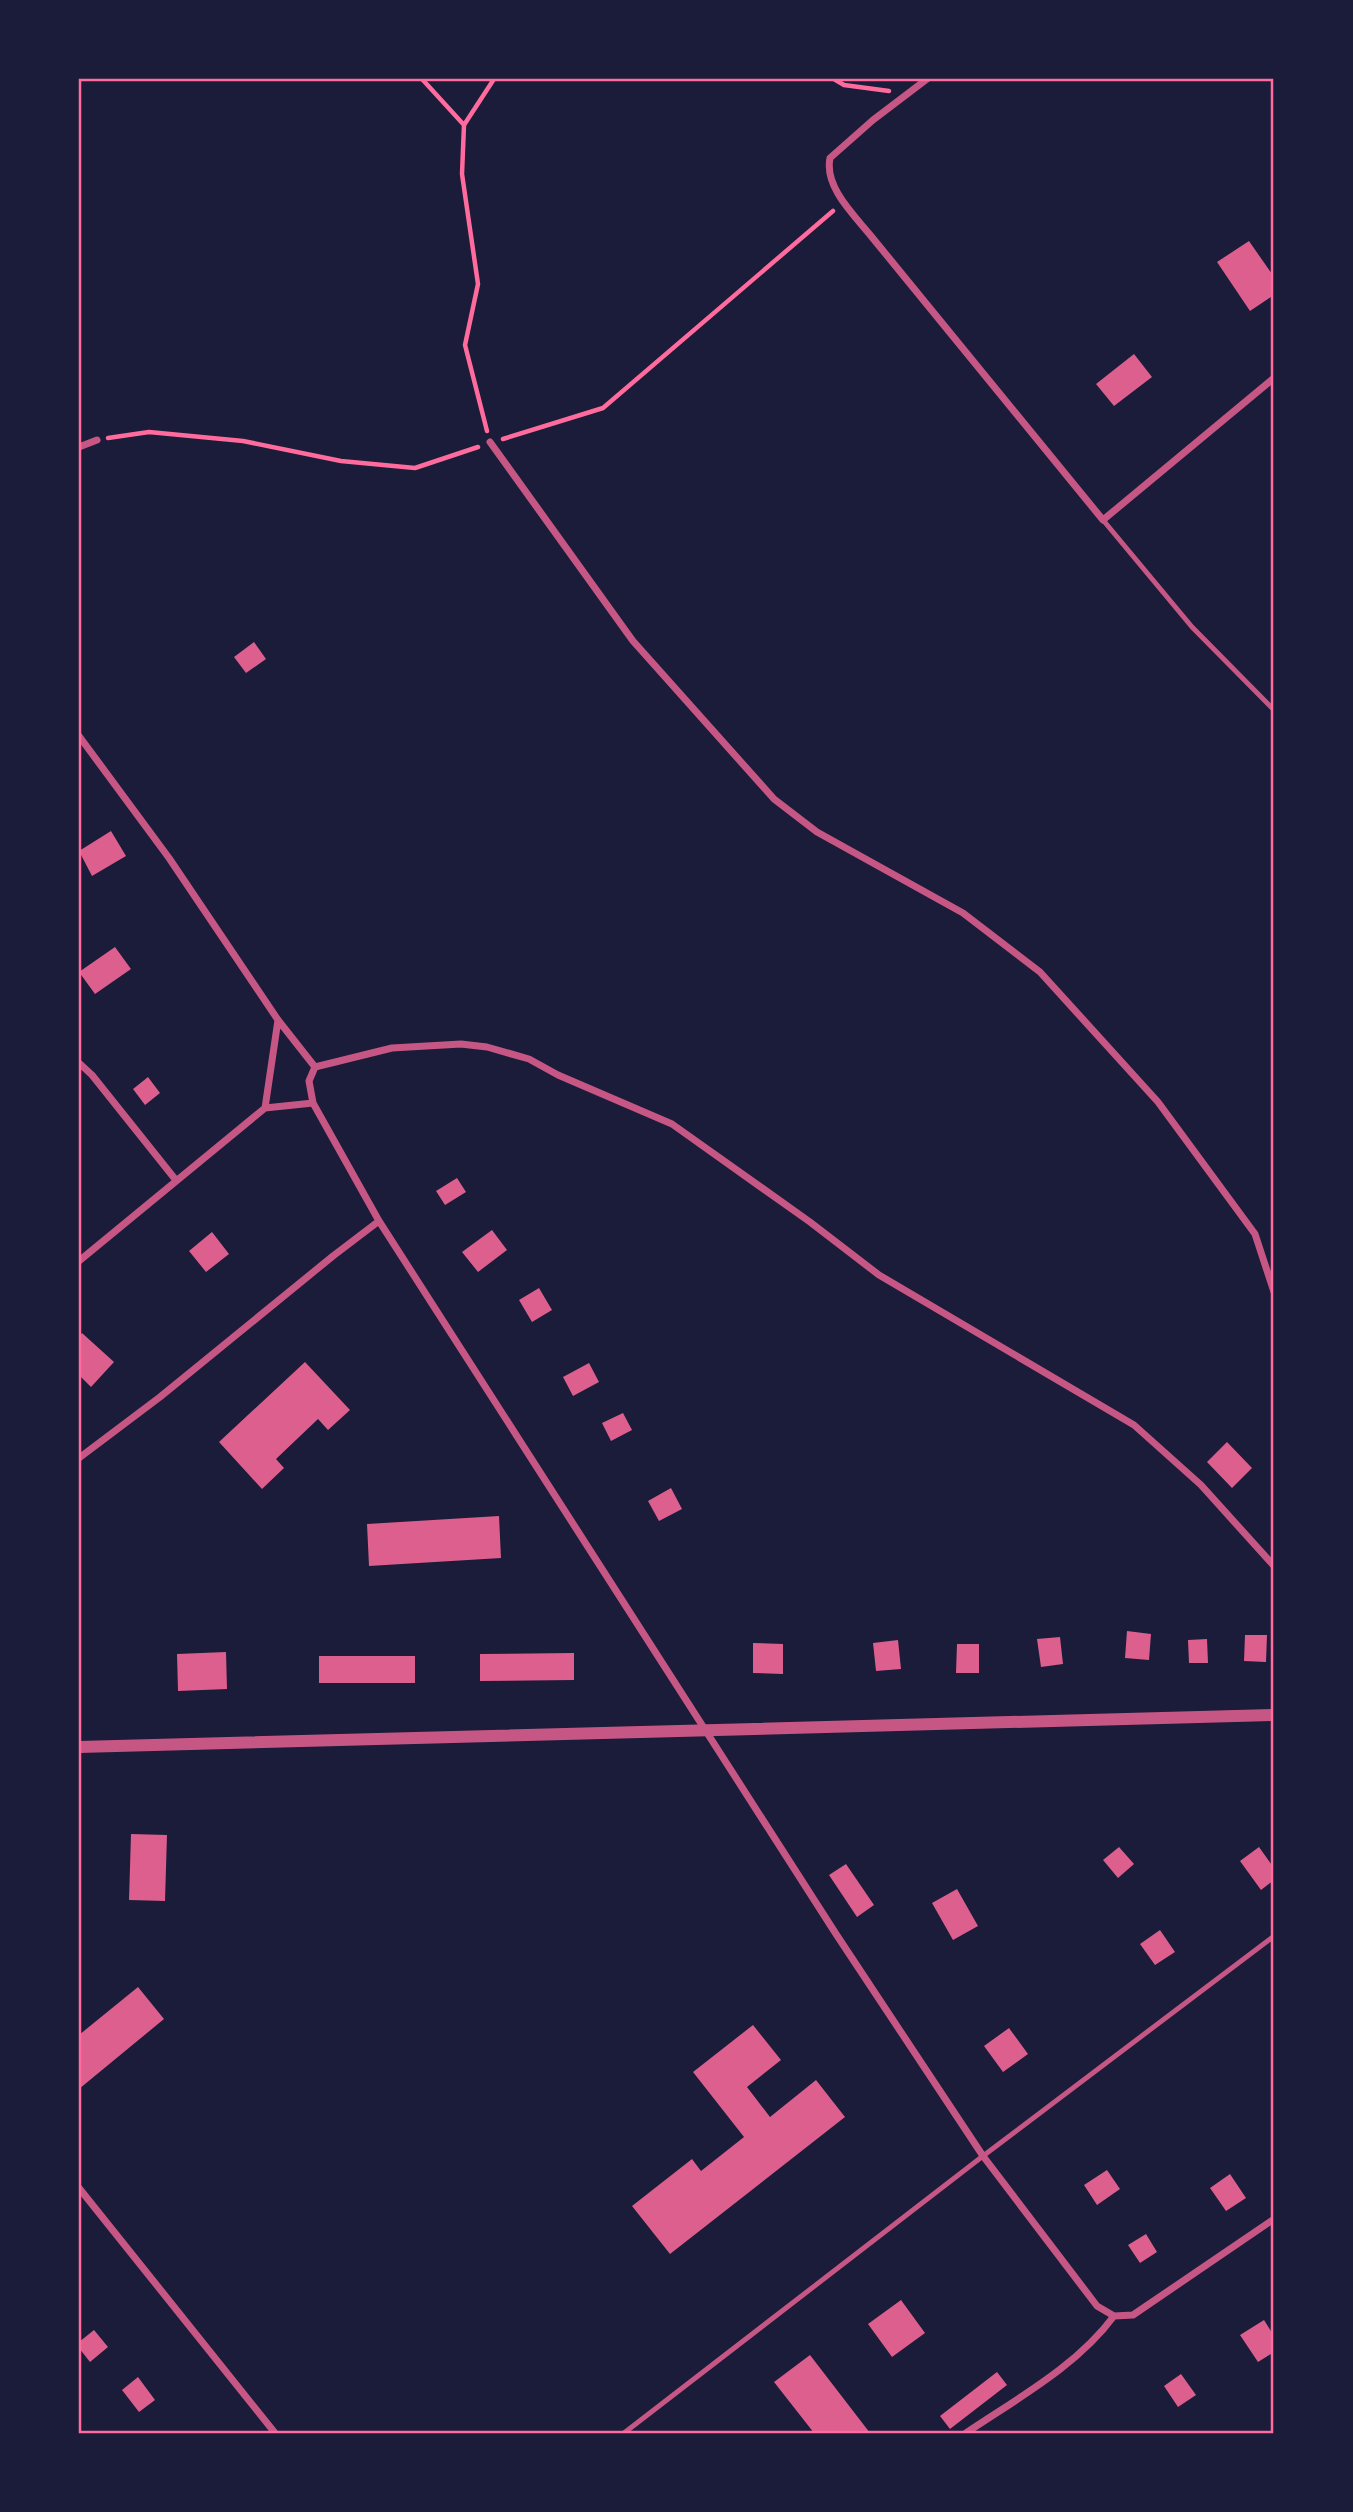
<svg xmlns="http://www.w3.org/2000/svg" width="1353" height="2512" viewBox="0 0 1353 2512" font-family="'Open Sans',sans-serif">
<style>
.building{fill:#dd5f8e}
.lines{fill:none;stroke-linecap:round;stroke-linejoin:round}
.path{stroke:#ff6b9d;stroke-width:4.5}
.service{stroke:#c65784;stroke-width:5}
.minor{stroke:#c65784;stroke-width:7}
.tertiary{stroke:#c65784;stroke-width:12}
.neatline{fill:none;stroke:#ff6b9d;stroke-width:2.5}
</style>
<rect width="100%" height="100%" fill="#1b1b3a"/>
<path class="building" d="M1249 241 1274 277V295L1250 311 1217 262Z
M1134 354 1152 377 1114 406 1096 384Z
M254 642 266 659 246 673 234 657Z
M111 831 126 856 92 876 79 851Z
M115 947 131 969 95 994 79 972Z
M148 1077 160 1093 145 1105 133 1089Z
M457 1178 466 1192 445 1205 436 1191Z
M492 1230 507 1250 478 1272 462 1252Z
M212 1232 229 1254 206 1272 189 1251Z
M539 1288 552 1310 532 1322 519 1300Z
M82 1333 114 1362 91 1387 79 1375V1337Z
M305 1362 350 1410 328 1430 318 1419 276 1459 284 1468 262 1489 219 1442Z
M589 1363 599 1382 573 1396 563 1377Z
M623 1413 632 1430 611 1441 602 1423Z
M1227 1442 1252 1468 1232 1488 1207 1462Z
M671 1488 682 1509 659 1521 648 1501Z
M499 1516 501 1558 369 1566 367 1524Z
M1127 1631 1151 1634 1149 1660 1125 1658Z
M1245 1635H1267L1266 1662 1244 1661Z
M1060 1637 1063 1664 1041 1667 1037 1639Z
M1207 1639 1208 1663H1189L1188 1640Z
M898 1640 901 1669 876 1671 873 1643Z
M753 1643 783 1644V1674L753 1673Z
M957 1644H979V1673H956Z
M226 1652 227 1689 178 1691 177 1654Z
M574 1653V1680L480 1681V1654Z
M319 1656H415V1683H319Z
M131 1834 167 1835 165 1901 129 1900Z
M1119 1847 1134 1864 1118 1878 1103 1860Z
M1259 1847 1274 1868V1880L1261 1890 1240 1861Z
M846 1864 874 1905 857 1917 829 1875Z
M957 1889 978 1926 953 1940 932 1903Z
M1160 1930 1175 1952 1155 1965 1140 1944Z
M138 1987 164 2019 79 2089V2035Z
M753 2025 781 2060 747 2087 770 2117 816 2080 845 2117 670 2254 632 2206 692 2159 701 2171 744 2137 693 2072Z
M1009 2028 1028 2054 1003 2072 984 2046Z
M1107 2170 1120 2189 1097 2205 1084 2185Z
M1230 2174 1246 2198 1226 2211 1210 2188Z
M1146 2234 1157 2252 1140 2263 1128 2245Z
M901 2300 925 2333 892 2357 868 2324Z
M1264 2320 1274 2336V2352L1258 2362 1240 2335Z
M94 2330 108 2347 90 2362 79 2348V2342Z
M810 2355 870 2433H814L774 2382Z
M997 2372 1007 2385 950 2429 940 2416Z
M1181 2374 1196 2395 1178 2407 1164 2386Z
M138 2377 155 2400 139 2412 122 2390Z"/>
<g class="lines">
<path class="path" d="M422 79 464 125 462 174 478 284 465 345 487 431
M834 79 844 85 889 91
M464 125 494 79
M108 438 149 432 243 441 341 461 415 468 478 447
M503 439 603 408 833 211"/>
<path class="service" d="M1103 520 1192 627 1274 710
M624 2433 983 2156 1274 1936"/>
<path class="minor" d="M927 79 873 120 830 158C824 187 854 215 871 236L1103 520 1274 378
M490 442 633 641 774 799 817 832 963 913 1040 972 1158 1102 1255 1234 1274 1292
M79 447 97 440
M79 736 169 858 278 1020 315 1067 309 1081 313 1103 379 1221 836 1934 983 2156 1097 2306 1114 2316 1133 2315 1274 2219
M79 1063 92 1075 175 1179
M315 1067 392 1048 461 1044 487 1047 529 1059 558 1075 672 1124 810 1222 879 1275 1134 1425 1201 1485 1274 1566
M265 1108 278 1020
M79 1261 265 1108 313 1103
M79 1458 160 1397 333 1256 379 1221
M79 2188 275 2433
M966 2433C1018 2398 1077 2366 1114 2316"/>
<path class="tertiary" d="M79 1747 1274 1715"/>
</g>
<rect width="1353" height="2512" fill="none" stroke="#1b1b3a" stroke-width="161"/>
<rect x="80" y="80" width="1192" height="2352" class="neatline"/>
</svg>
